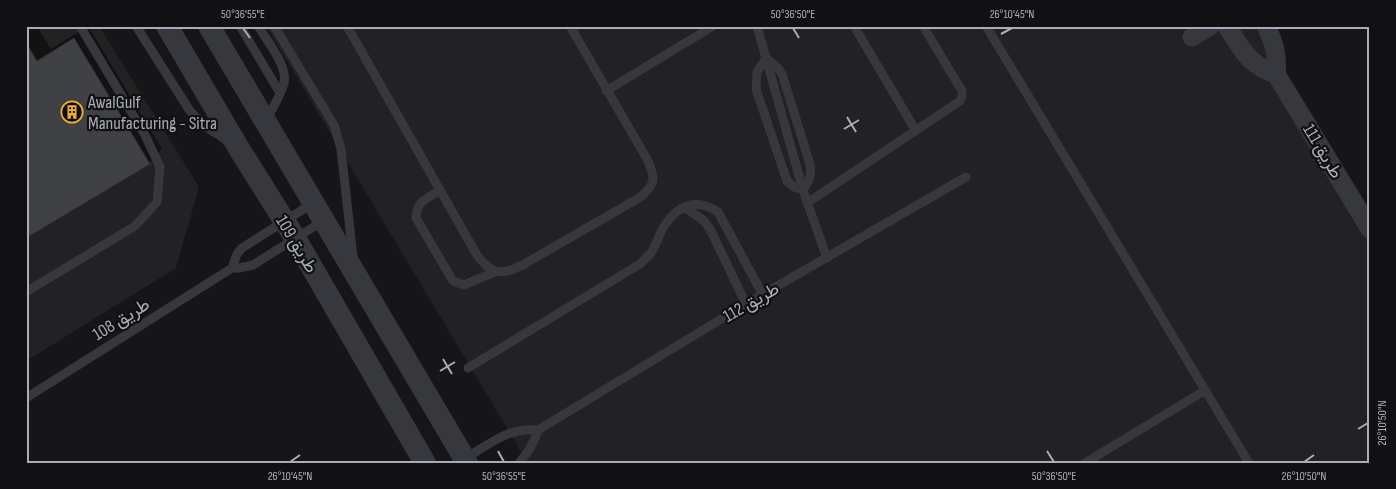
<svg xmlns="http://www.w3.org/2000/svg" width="1396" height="489" viewBox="0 0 1396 489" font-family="'Sofia Sans Condensed',Vazirmatn,sans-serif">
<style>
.built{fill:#222225}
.shadow{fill:#0007}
.building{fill:#404145;stroke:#303034}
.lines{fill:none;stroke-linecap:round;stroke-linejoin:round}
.service{stroke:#37383d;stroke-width:9}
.minor{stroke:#37383d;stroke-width:19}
.tertiary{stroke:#37383d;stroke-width:22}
.ticks{fill:none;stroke:#a8adb8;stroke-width:2}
.labels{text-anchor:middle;stroke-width:4.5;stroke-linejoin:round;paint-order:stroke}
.poi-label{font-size:18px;fill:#a8adb8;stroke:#111113;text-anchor:start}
.street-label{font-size:18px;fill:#a8adb8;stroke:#111113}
.neatline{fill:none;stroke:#a8adb8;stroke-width:2}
.ticks-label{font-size:12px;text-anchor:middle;fill:#a8adb8}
</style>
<rect width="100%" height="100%" fill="#161618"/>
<path class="built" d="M26 26H99L199 187 176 268 26 361Z
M266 26H1255L1370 228V463H528Z"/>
<path class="shadow" d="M26 26H37L51 49 88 26 162 149 149 163 26 237Z"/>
<path class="building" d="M74 38 150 164 26 238V43L37 61Z"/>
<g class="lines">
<path class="service" d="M136 26 190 111 206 127 228 141
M240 26 280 93
M258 26C267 41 288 66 284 83 281 95 272 108 267 120
M274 26 334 125 341 149 353 257
M347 26 474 250C489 275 502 277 526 263L639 198C656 185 656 178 647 159L570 26
M757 26 803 190 827 258
M854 26 916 131
M986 26 1249 463
M766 58 757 72 756 89 787 181 794 187 803 190
M766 58 778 68 782 74 810 164C812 175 809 181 803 190
M606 91 713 26
M440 190C427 198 416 202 416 218L453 281 464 285 497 271
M807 203 960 101 962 96V91L923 26
M684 207 703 220 710 229 746 304
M232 268 237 254 242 248 313 203
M26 292 135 226 157 202 160 167 145 135 80 26
M468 368 640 264C643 260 648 257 651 253 657 244 659 233 665 225 679 204 697 198 718 212L763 295
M26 398 232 268H239L253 265 323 221
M466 458C489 444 509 427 538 430L746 304 966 177
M519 463C528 453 534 444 538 430
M1085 463 1204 391"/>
<path class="minor" d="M1227 26C1241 48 1249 66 1276 74
M1266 26C1274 42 1278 56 1276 74L1370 229
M1192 37 1210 26"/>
<path class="tertiary" d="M167 26 238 147 295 238 425 463
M209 26 467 463"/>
</g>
<path class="ticks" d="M243 28 250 38M793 28 799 38M1001 34 1012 28M847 117 856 132M844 129 859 120M443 359 452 374M440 371 455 362M1358 429 1368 423M498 451 504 462M1047 451 1054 462M290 462 300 455M1304 462 1314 455"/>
<defs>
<g id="building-ring" transform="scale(1.125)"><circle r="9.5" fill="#111113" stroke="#f2b134" stroke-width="1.5"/><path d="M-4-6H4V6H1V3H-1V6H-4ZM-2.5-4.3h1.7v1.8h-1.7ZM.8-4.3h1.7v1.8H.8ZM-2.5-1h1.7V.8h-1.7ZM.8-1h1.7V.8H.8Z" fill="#f2b134"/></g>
</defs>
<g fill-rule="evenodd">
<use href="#building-ring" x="72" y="112"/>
</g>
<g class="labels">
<g class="poi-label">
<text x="88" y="108">AwalGulf<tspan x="88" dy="21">Manufacturing - Sitra</tspan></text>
</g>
<g class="street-label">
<text transform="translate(1323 151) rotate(59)" y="6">طريق 111</text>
<text transform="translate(297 244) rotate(59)" y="6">طريق 109</text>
<text transform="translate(751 302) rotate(-30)" y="6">طريق 112</text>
<text transform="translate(121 319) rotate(-32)" y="6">طريق 108</text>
</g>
</g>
<rect width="1396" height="489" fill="none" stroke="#111113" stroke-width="55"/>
<rect x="28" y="28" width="1340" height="434" class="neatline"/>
<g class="ticks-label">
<text x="243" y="18">50°36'55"E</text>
<text x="793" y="18">50°36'50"E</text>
<text x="1012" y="18">26°10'45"N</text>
<text transform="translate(1382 423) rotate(-90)" y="4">26°10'50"N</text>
<text x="290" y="480">26°10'45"N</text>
<text x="504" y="480">50°36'55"E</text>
<text x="1054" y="480">50°36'50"E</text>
<text x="1304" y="480">26°10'50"N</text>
</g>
</svg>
